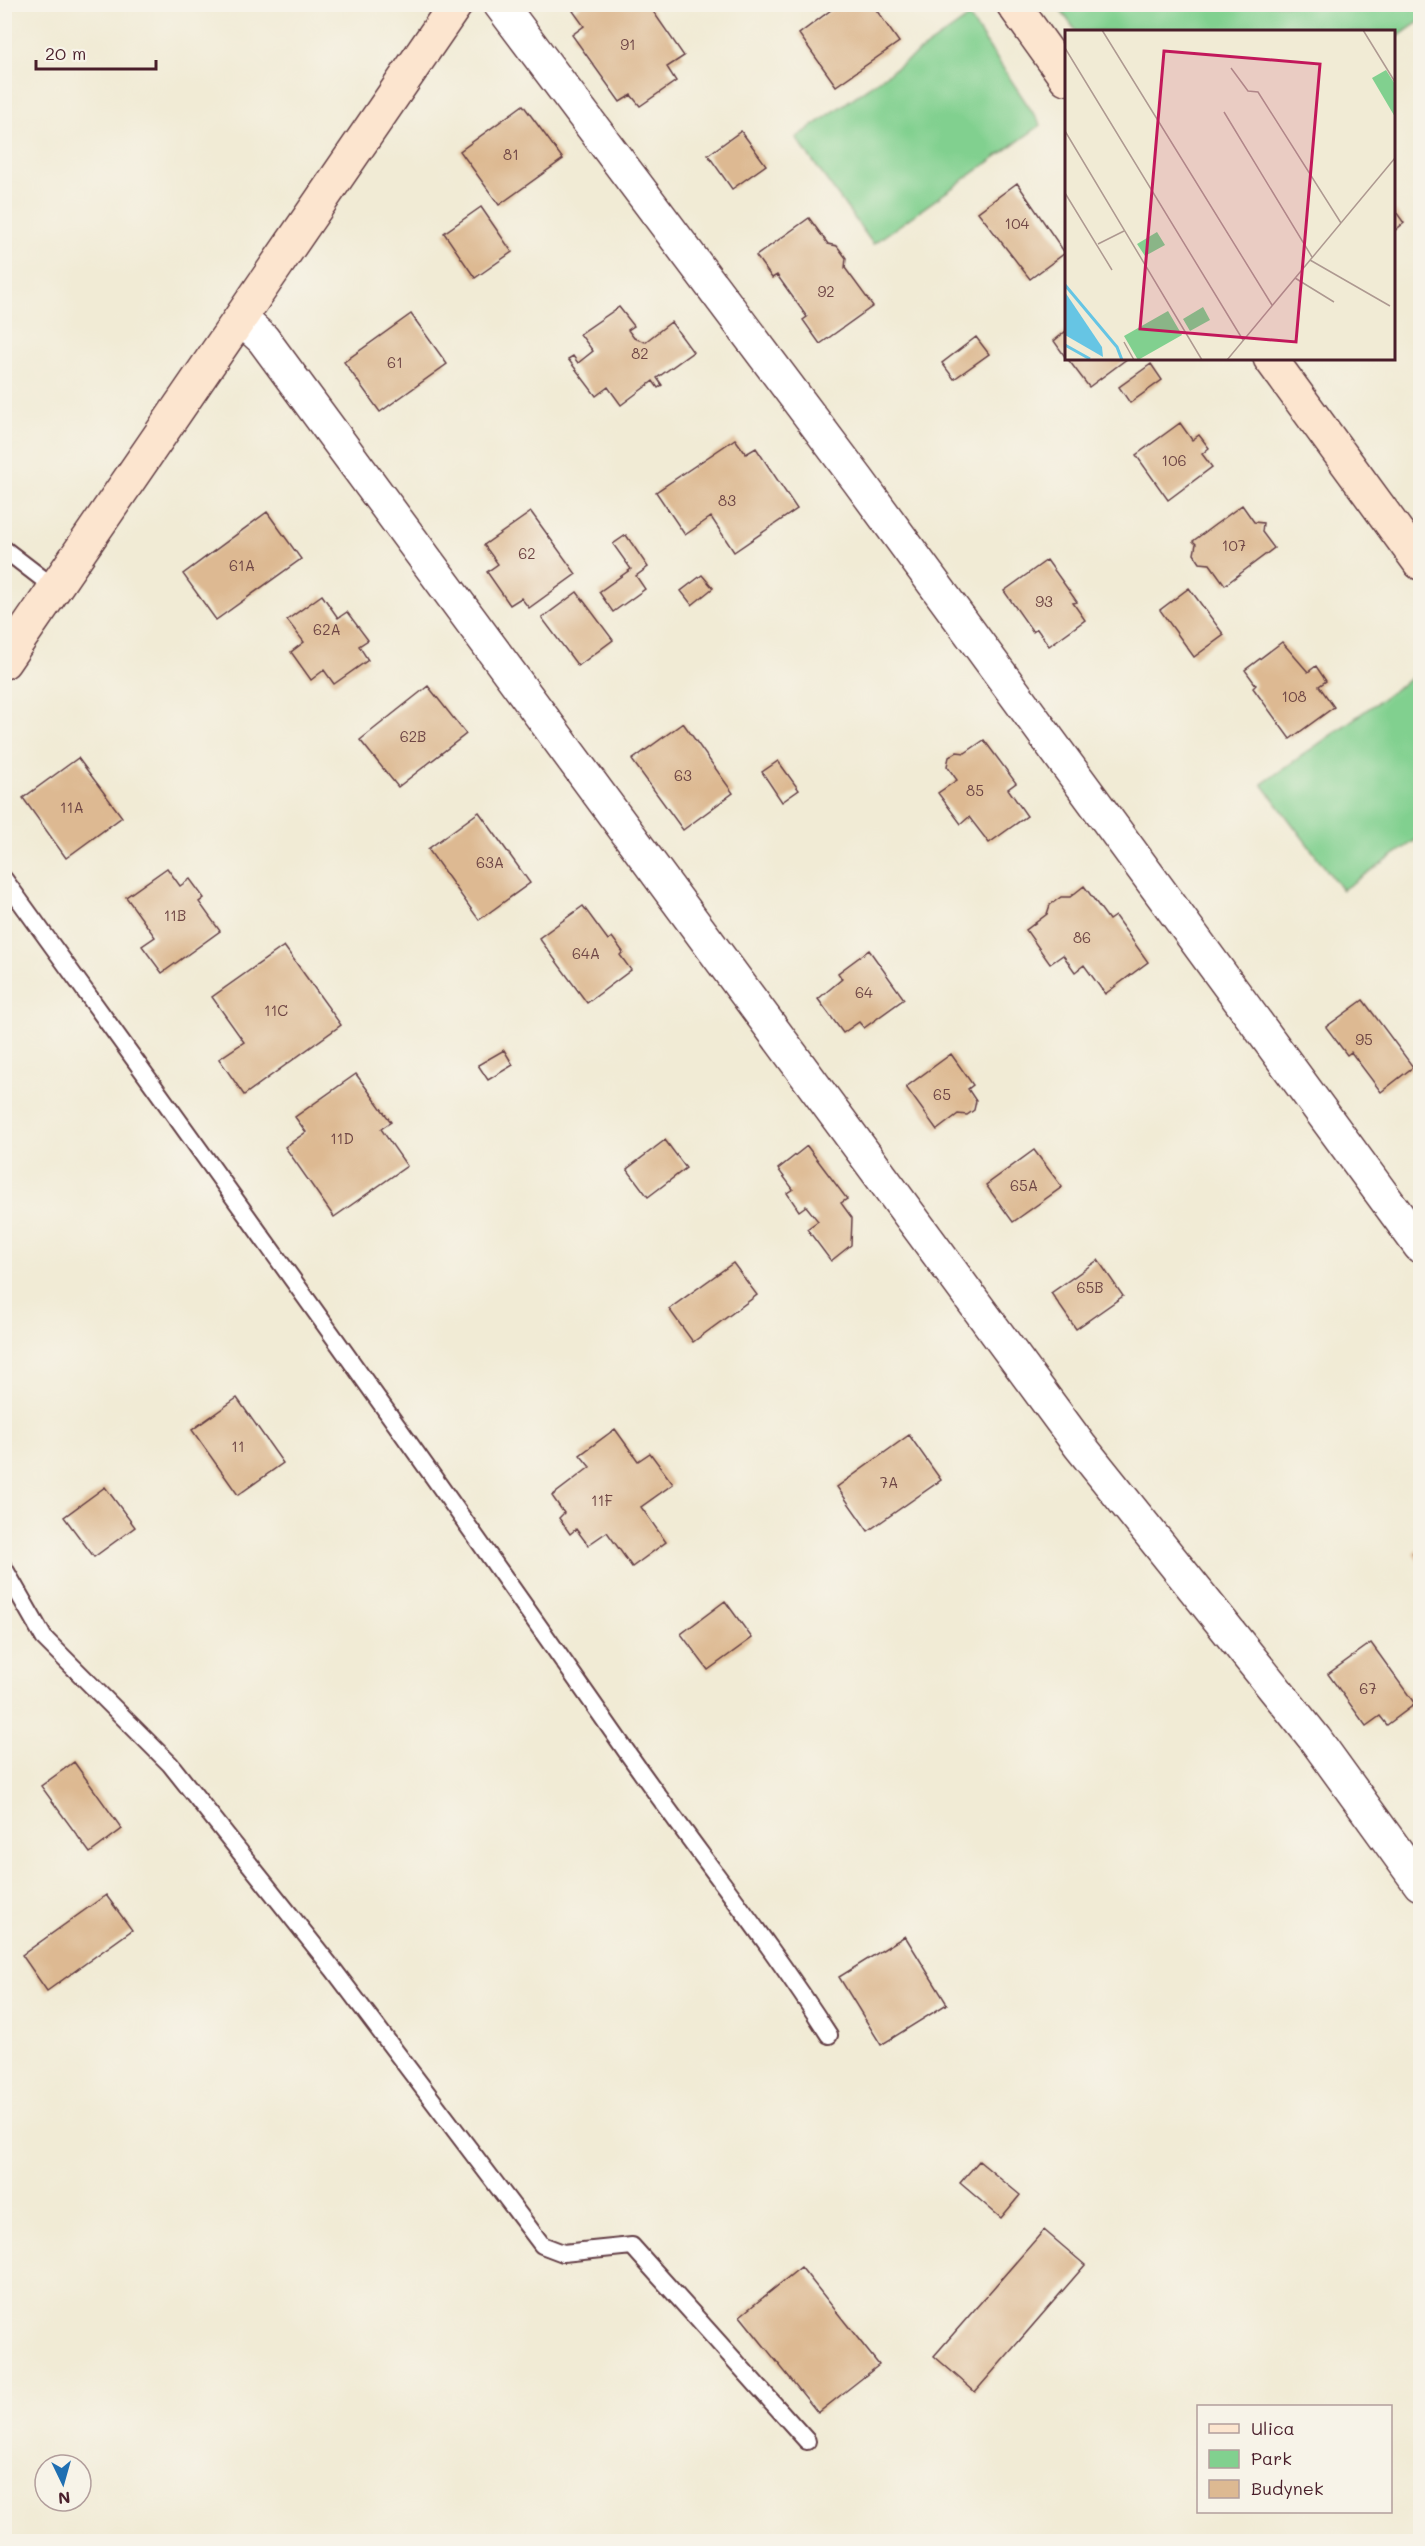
<svg xmlns="http://www.w3.org/2000/svg" width="1425" height="2546" viewBox="0 0 1425 2546" font-family="Mali,sans-serif">
<style>
.green{fill:#81d08f;stroke:#66785d;stroke-width:1.5}
.building{fill:#ddb992}
.lines{fill:none;stroke-linecap:round;stroke-linejoin:round}
.lane-casing{stroke:#633e44;stroke-width:20}
.street-casing{stroke:#633e44;stroke-width:36}
.secondary-casing{stroke:#633e44;stroke-width:36}
.lane{stroke:#fff;stroke-width:16}
.street{stroke:#fff;stroke-width:33}
.secondary{stroke:#fce5cf;stroke-width:33}
.labels{text-anchor:middle;stroke-width:4.5;stroke-linejoin:round;paint-order:stroke}
.number-label{font-size:15px;fill:#6f4645}
.inset-river{fill:none;stroke:#66c5e4;stroke-width:3}
.inset-road{fill:none;stroke:#ae9991;stroke-width:1.5}
.view{fill:#c2185b;fill-opacity:0.15;stroke:#c2185b;stroke-width:3}
.inset-edge{fill:none;stroke:#4a1f2b;stroke-width:3}
</style>
<rect width="100%" height="100%" fill="#f7f3e8"/>
<filter id="ink" filterUnits="userSpaceOnUse"><feTurbulence type="fractalNoise" baseFrequency=".0167" numOctaves="2"/><feDisplacementMap in="SourceGraphic" scale="12" xChannelSelector="R" yChannelSelector="G"/><feConvolveMatrix kernelMatrix="1 2 1 2 8 2 1 2 1" color-interpolation-filters="sRGB"/></filter>
<filter id="wash" filterUnits="userSpaceOnUse"><feTurbulence type="fractalNoise" baseFrequency=".008" numOctaves="4" result="noise"/><feDisplacementMap in="SourceGraphic" scale="24" xChannelSelector="R" yChannelSelector="G"/><feGaussianBlur stdDeviation="1.35" result="paint"/><feColorMatrix in="noise" values="0 0 0 0 0 0 0 0 0 0 0 0 0 0 0 0 0 1.4 0 .05"/><feComposite in="paint" operator="in"/></filter>
<g filter="url(#wash)">
<rect width="100%" height="100%" fill="#f1ebd5"/>
<path class="green" d="M1420 4V21L1394 39V32L1076 31 1057 5Z
M969 17 1041 125 873 244 796 138Z
M1420 672V837L1342 890 1262 784Z"/>
<g id="blocks">
<path class="building" d="M583 4H648L684 56 667 67 676 81 640 106 631 95 620 102 572 35 584 26 573 11Z
M839 4H872L899 42 836 86 799 34Z
M523 105 563 159 499 205 460 151Z
M741 131 766 165 732 189 708 155Z
M1017 183 1065 253 1030 279 978 212Z
M481 207 512 252 475 278 444 233Z
M1394 209 1404 223 1394 231Z
M809 218 828 244 837 246 846 258 845 268 873 306 820 344 803 320 807 317 777 275 772 278 756 256Z
M619 307 634 326 628 330 634 338 645 342 671 322 693 352 657 378 662 385 658 388 653 381 621 405 608 387 596 396 568 359 573 356 578 363 593 351 580 334Z
M411 314 447 364 380 412 344 362Z
M1066 331V358L1054 341Z
M976 337 989 354 954 379 942 363Z
M1067 358H1128L1089 387Z
M1151 364 1162 380 1130 403 1119 387Z
M1180 423 1192 440 1199 435 1209 448 1202 454 1212 467 1168 500 1136 455Z
M735 439 746 454 756 448 797 509 734 552 711 517 685 535 656 492Z
M1242 505 1254 522 1263 523 1262 532 1274 548 1225 585 1210 564 1200 563 1194 554 1196 544 1193 541Z
M267 512 301 559 216 620 183 574Z
M531 512 576 574 529 608 521 598 510 605 487 572 498 564 484 545Z
M626 535 648 567 636 576 645 589 613 612 599 592 631 569 613 544Z
M1047 560 1077 602 1073 603 1085 620 1049 646 1037 629 1033 632 1004 591Z
M702 575 713 588 692 605 681 591Z
M1189 588 1224 635 1194 657 1160 610Z
M577 592 613 640 578 666 542 618Z
M322 595 338 618 347 612 368 640 359 646 368 660 334 684 324 670 311 680 291 652 304 642 287 620Z
M1282 642 1308 672 1316 666 1326 681 1319 686 1334 707 1290 739 1253 688 1256 685 1245 670Z
M428 686 466 734 398 787 360 740Z
M683 723 733 793 683 830 632 760Z
M984 740 1016 783 1008 789 1027 816 989 843 969 817 961 824 938 793 957 780 947 766 949 757 957 752 965 753Z
M78 758 122 817 66 858 23 798Z
M778 761 799 790 782 802 762 772Z
M479 812 530 883 479 920 428 849Z
M167 868 180 886 190 879 204 898 199 902 220 931 162 973 142 946 155 937 126 897Z
M1084 886 1109 920 1115 916 1148 962 1105 994 1084 965 1075 972 1063 955 1050 964 1026 930 1047 914 1050 905 1061 897H1070Z
M583 906 608 940 612 937 623 952 620 955 631 970 587 1003 539 938Z
M284 946 341 1025 244 1095 219 1059 244 1042 212 997Z
M869 950 904 999 864 1028 859 1022 843 1033 818 999 842 979 838 973Z
M1363 1000 1413 1067 1381 1092 1351 1052 1347 1055 1326 1027Z
M504 1050 513 1065 488 1080 478 1065Z
M951 1054 973 1085 968 1089 976 1101 974 1110 967 1115 958 1114 937 1130 906 1087Z
M356 1074 391 1122 381 1129 407 1166 334 1217 285 1147 306 1132 295 1117Z
M665 1140 686 1168 648 1197 627 1169Z
M807 1146 847 1199 841 1203 852 1218 851 1245 831 1261 807 1229 818 1221 806 1206 799 1211 787 1193 793 1189 778 1169Z
M1034 1150 1062 1187 1013 1222 986 1185Z
M1098 1260 1123 1296 1076 1329 1051 1293Z
M733 1263 757 1295 693 1342 669 1309Z
M237 1398 283 1463 238 1495 192 1430Z
M615 1429 638 1461 650 1453 673 1484 641 1507 666 1542 632 1567 607 1532 588 1545 576 1529 570 1534 559 1518 564 1513 552 1496 590 1467 580 1455Z
M909 1435 941 1480 868 1531 837 1487Z
M105 1487 135 1527 94 1557 64 1517Z
M1420 1548V1563L1413 1553Z
M725 1601 752 1638 708 1670 681 1634Z
M1371 1643 1415 1704 1387 1725 1380 1716 1366 1726 1328 1674Z
M74 1762 122 1829 90 1853 41 1786Z
M106 1895 132 1930 47 1991 22 1955Z
M905 1936 947 2004 881 2045 839 1977Z
M979 2161 1020 2195 1001 2218 960 2183Z
M1044 2230 1085 2265 975 2392 934 2356Z
M801 2267 879 2365 818 2413 740 2316Z"/>
</g>
</g>
<g filter="url(#ink)">
<use href="#blocks" fill-opacity="0" stroke="#633e44" stroke-width="1.5"/>
<g class="lines">
<g class="lane-casing">
<path id="lane" d="M4 549 56 589
M4 879C212 1166 419 1454 622 1745 690 1843 765 1935 829 2035
M4 1568 44 1638 170 1764 333 1969 542 2245 563 2253 632 2246 807 2441"/>
</g>
<g class="street-casing">
<path id="street" d="M500 4 858 480 1420 1246
M241 319 263 339 1080 1446 1315 1739 1420 1884"/>
</g>
<g class="secondary-casing">
<path id="secondary" d="M1013 4 1066 78
M1270 358 1420 563
M4 662 456 4"/>
</g>
<use href="#lane" class="lane"/>
<use href="#street" class="street"/>
<use href="#secondary" class="secondary"/>
</g>
</g>
<g class="labels">
<g class="number-label">
<text x="628" y="50">91</text>
<text x="511" y="160">81</text>
<text x="1017" y="229">104</text>
<text x="826" y="297">92</text>
<text x="640" y="359">82</text>
<text x="395" y="368">61</text>
<text x="1174" y="466">106</text>
<text x="727" y="506">83</text>
<text x="1234" y="551">107</text>
<text x="527" y="559">62</text>
<text x="242" y="571">61A</text>
<text x="1044" y="607">93</text>
<text x="327" y="635">62A</text>
<text x="1294" y="702">108</text>
<text x="413" y="742">62B</text>
<text x="683" y="781">63</text>
<text x="975" y="796">85</text>
<text x="72" y="813">11A</text>
<text x="490" y="868">63A</text>
<text x="175" y="921">11B</text>
<text x="1082" y="943">86</text>
<text x="586" y="959">64A</text>
<text x="864" y="998">64</text>
<text x="276" y="1016">11C</text>
<text x="1364" y="1045">95</text>
<text x="942" y="1100">65</text>
<text x="342" y="1144">11D</text>
<text x="1024" y="1191">65A</text>
<text x="1090" y="1293">65B</text>
<text x="238" y="1452">11</text>
<text x="889" y="1488">7A</text>
<text x="602" y="1506">11F</text>
<text x="1368" y="1694">67</text>
</g>
</g>
<g transform="translate(1065 30)">
<rect width="330" height="330" fill="#f1ebd5"/>
<path d="M321 40 330 54V87L307 48ZM92 202 100 215 80 226 72 214ZM138 277 145 290 125 301 118 289ZM103 281 117 305 73 330 59 306Z" fill="#81d08f"/>
<path d="M0 262 37 317 38 327 0 305Z" fill="#66c5e4"/>
<path class="inset-river" d="M0 255 52 317 57 330M0 315 25 329"/>
<path class="inset-road" d="M37 0 207 275M298 0 330 52M0 18 178 310M166 38 183 61 193 62 276 193M159 82 247 227M0 101 137 330M0 163 47 240M33 214 59 201M245 230 325 276M230 248 269 272M59 312 69 330M162 330 330 128"/>
<path class="view" d="M99 21 255 34 231 312 75 299Z"/>
<rect width="330" height="330" class="inset-edge"/>
</g>
<rect width="1425" height="2546" fill="none" stroke="#f7f3e8" stroke-width="24"/>
<rect x="1197" y="2405" width="195" height="108" fill="#f7f3e8" stroke="#b29e9c" stroke-width="1.5"/>
<rect x="1209" y="2424" width="30" height="9" fill="#fce5cf" stroke="#b29e9c" stroke-width="1.5"/>
<text x="1251" y="2435" font-size="18" fill="#4a1f2b">Ulica</text>
<rect x="1209" y="2450" width="30" height="18" fill="#81d08f" stroke="#b29e9c" stroke-width="1.5"/>
<text x="1251" y="2465" font-size="18" fill="#4a1f2b">Park</text>
<rect x="1209" y="2480" width="30" height="18" fill="#ddb992" stroke="#b29e9c" stroke-width="1.5"/>
<text x="1251" y="2495" font-size="18" fill="#4a1f2b">Budynek</text>
<g transform="translate(63 2483) rotate(175)"><circle r="28" fill="#f7f3e8" stroke="#b29e9c" stroke-width="1.5"/>
<path d="M0-4.5L10 22L0 15L-10 22Z" fill="#1f6fb2"/>
<text y="-9" font-size="16" font-weight="bold" text-anchor="middle" fill="#4a1f2b">N</text>
</g>
<path d="M36 60v9h120v-9" fill="none" stroke="#4a1f2b" stroke-width="3"/>
<text x="45" y="60" font-size="18" fill="#4a1f2b" stroke="#f7f3e8" stroke-width="4.5" paint-order="stroke">20 m</text>
</svg>
